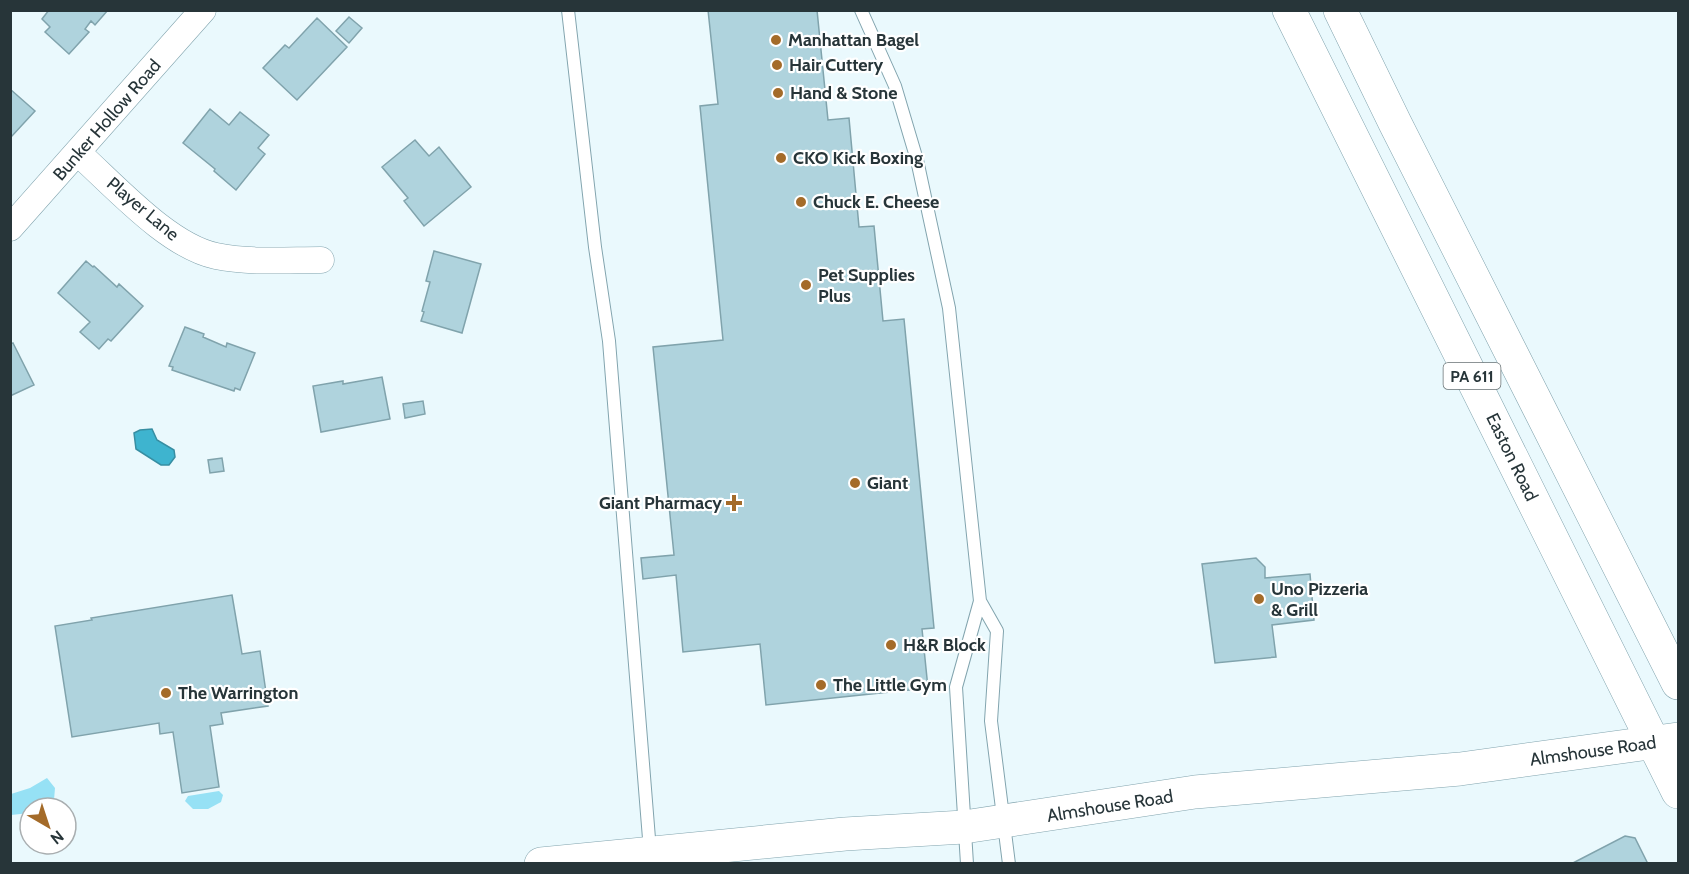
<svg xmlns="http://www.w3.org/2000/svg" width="1689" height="874" viewBox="0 0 1689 874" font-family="Cabin,sans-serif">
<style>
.green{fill:#96e1f5}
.water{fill:#3eb4cf;stroke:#378ea2;stroke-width:1.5}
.building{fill:#afd3dd;stroke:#80a3ac;stroke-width:1.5}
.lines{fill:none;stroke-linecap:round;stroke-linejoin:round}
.service-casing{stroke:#82a4ae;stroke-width:14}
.minor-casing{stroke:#82a4ae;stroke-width:27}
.secondary-casing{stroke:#82a4ae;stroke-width:34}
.trunk-casing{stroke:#82a4ae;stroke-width:34}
.service{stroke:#fff;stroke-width:12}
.minor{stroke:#fff;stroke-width:26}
.secondary{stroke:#fff;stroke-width:33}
.trunk{stroke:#fff;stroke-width:33}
.poi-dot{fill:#a46b29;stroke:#fff;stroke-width:2}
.labels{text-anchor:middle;stroke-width:4.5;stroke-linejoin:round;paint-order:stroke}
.shield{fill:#fff;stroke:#687274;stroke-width:1.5}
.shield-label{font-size:16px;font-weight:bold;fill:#273539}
.poi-label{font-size:18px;font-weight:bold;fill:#273539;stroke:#fff;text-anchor:start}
.street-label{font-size:18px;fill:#273539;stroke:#fff}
</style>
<rect width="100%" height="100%" fill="#eaf9fd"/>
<path class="green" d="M47 778 55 788 54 800 43 808H30V813L11 815V794L30 788Z
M219 791 223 795 221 802 208 809H193L185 801 188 796Z"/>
<path class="water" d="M152 429 157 440 174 450 175 457 169 465H161L136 449 134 433 140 430Z"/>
<path class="building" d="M49 10H108L95 25 91 21 85 29 89 32 69 54 45 32 50 27 42 19Z
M708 10H817L828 120 849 118 859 227 874 226 883 321 904 319 934 628 922 629 928 688 766 705 760 644 683 652 676 575 643 579 641 558 674 555 653 347 723 340 700 106 718 104Z
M349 17 362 28 349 43 336 31Z
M317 18 347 47 297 100 263 68 285 45 289 48Z
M10 89 35 111 12 136 10 134Z
M210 109 229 125 240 112 269 135 258 148 265 154 236 190 214 171 215 169 183 143Z
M415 140 429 156 439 147 471 187 424 226 404 201 408 198 382 167Z
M434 251 481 264 462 333 421 321 424 312 422 311 430 282 426 281Z
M86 261 93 267 94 266 117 287 119 284 143 306 111 341 108 339 99 349 80 332 90 322 58 293Z
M185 327 204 334 203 337 226 347 227 343 255 353 240 390 235 388 234 391 172 370 173 367 169 366Z
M13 343 34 385 10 396V344Z
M382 377 390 419 321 432 313 386 343 381V384Z
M423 401 425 414 405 418 403 404Z
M222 458 224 471 210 473 208 460Z
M1256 558 1265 567V578L1310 574 1314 620 1272 625 1276 657 1215 663 1202 564Z
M232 595 242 654 260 651 268 706 221 713 223 724 210 726 219 787 182 793 173 732 160 734 159 723 72 737 55 626 92 620 91 618Z
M1625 836 1635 838 1648 864H1571Z"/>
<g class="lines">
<g class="service-casing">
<path id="service" d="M568 10 595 247 609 341 650 851
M861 10 895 86 917 160 949 308 980 601 956 687 967 864
M980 601 997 631 991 721 1009 864"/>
</g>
<g class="minor-casing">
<path id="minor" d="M78 153C115 186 168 246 216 256 250 263 287 260 321 260
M10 228 203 10"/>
</g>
<g class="secondary-casing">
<path id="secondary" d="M541 864 845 834 964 827 1195 792 1460 769 1678 739"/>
</g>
<g class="trunk-casing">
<path id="trunk" d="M1289 10 1678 792
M1340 10 1395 123 1678 683"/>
</g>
<use href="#service" class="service"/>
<use href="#minor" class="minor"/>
<use href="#secondary" class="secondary"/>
<use href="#trunk" class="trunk"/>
</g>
<g class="poi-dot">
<circle cx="776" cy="40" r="6"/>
<circle cx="777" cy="65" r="6"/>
<circle cx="778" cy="93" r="6"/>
<circle cx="781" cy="158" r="6"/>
<circle cx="801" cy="202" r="6"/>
<circle cx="806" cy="285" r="6"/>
<circle cx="855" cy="483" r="6"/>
<path d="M731 494h6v6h6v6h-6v6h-6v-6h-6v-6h6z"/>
<circle cx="1259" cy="599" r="6"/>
<circle cx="891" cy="645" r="6"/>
<circle cx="821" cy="685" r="6"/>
<circle cx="166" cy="693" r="6"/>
</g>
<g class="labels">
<rect class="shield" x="1443.5" y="363" width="57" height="26" rx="4.5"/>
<g class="shield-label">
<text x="1472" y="382">PA 611</text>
</g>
<g class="poi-label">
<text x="788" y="46">Manhattan Bagel</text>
<text x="789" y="71">Hair Cuttery</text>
<text x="790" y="99">Hand &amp; Stone</text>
<text x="793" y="164">CKO Kick Boxing</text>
<text x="813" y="208">Chuck E. Cheese</text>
<text x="818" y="281">Pet Supplies<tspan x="818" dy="21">Plus</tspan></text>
<text x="867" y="489">Giant</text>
<text x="722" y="509" text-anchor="end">Giant Pharmacy</text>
<text x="1271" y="595">Uno Pizzeria<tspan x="1271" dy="21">&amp; Grill</tspan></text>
<text x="903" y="651">H&amp;R Block</text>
<text x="833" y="691">The Little Gym</text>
<text x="178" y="699">The Warrington</text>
</g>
<g class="street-label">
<text transform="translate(107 120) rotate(-49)" y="6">Bunker Hollow Road</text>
<text transform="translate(143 209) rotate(40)" y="6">Player Lane</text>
<text transform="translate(1512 457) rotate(64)" y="6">Easton Road</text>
<text transform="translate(1593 751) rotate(-8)" y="6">Almshouse Road</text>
<text transform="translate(1110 806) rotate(-9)" y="6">Almshouse Road</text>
</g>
</g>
<rect width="1689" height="874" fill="none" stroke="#273539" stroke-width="24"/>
<g transform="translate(48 826) rotate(141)"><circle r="28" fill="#ffffff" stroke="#a9aeb0" stroke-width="1.5"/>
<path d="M0-4.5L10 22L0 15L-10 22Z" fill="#a46b29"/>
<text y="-9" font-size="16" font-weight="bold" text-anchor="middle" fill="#273539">N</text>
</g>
</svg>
